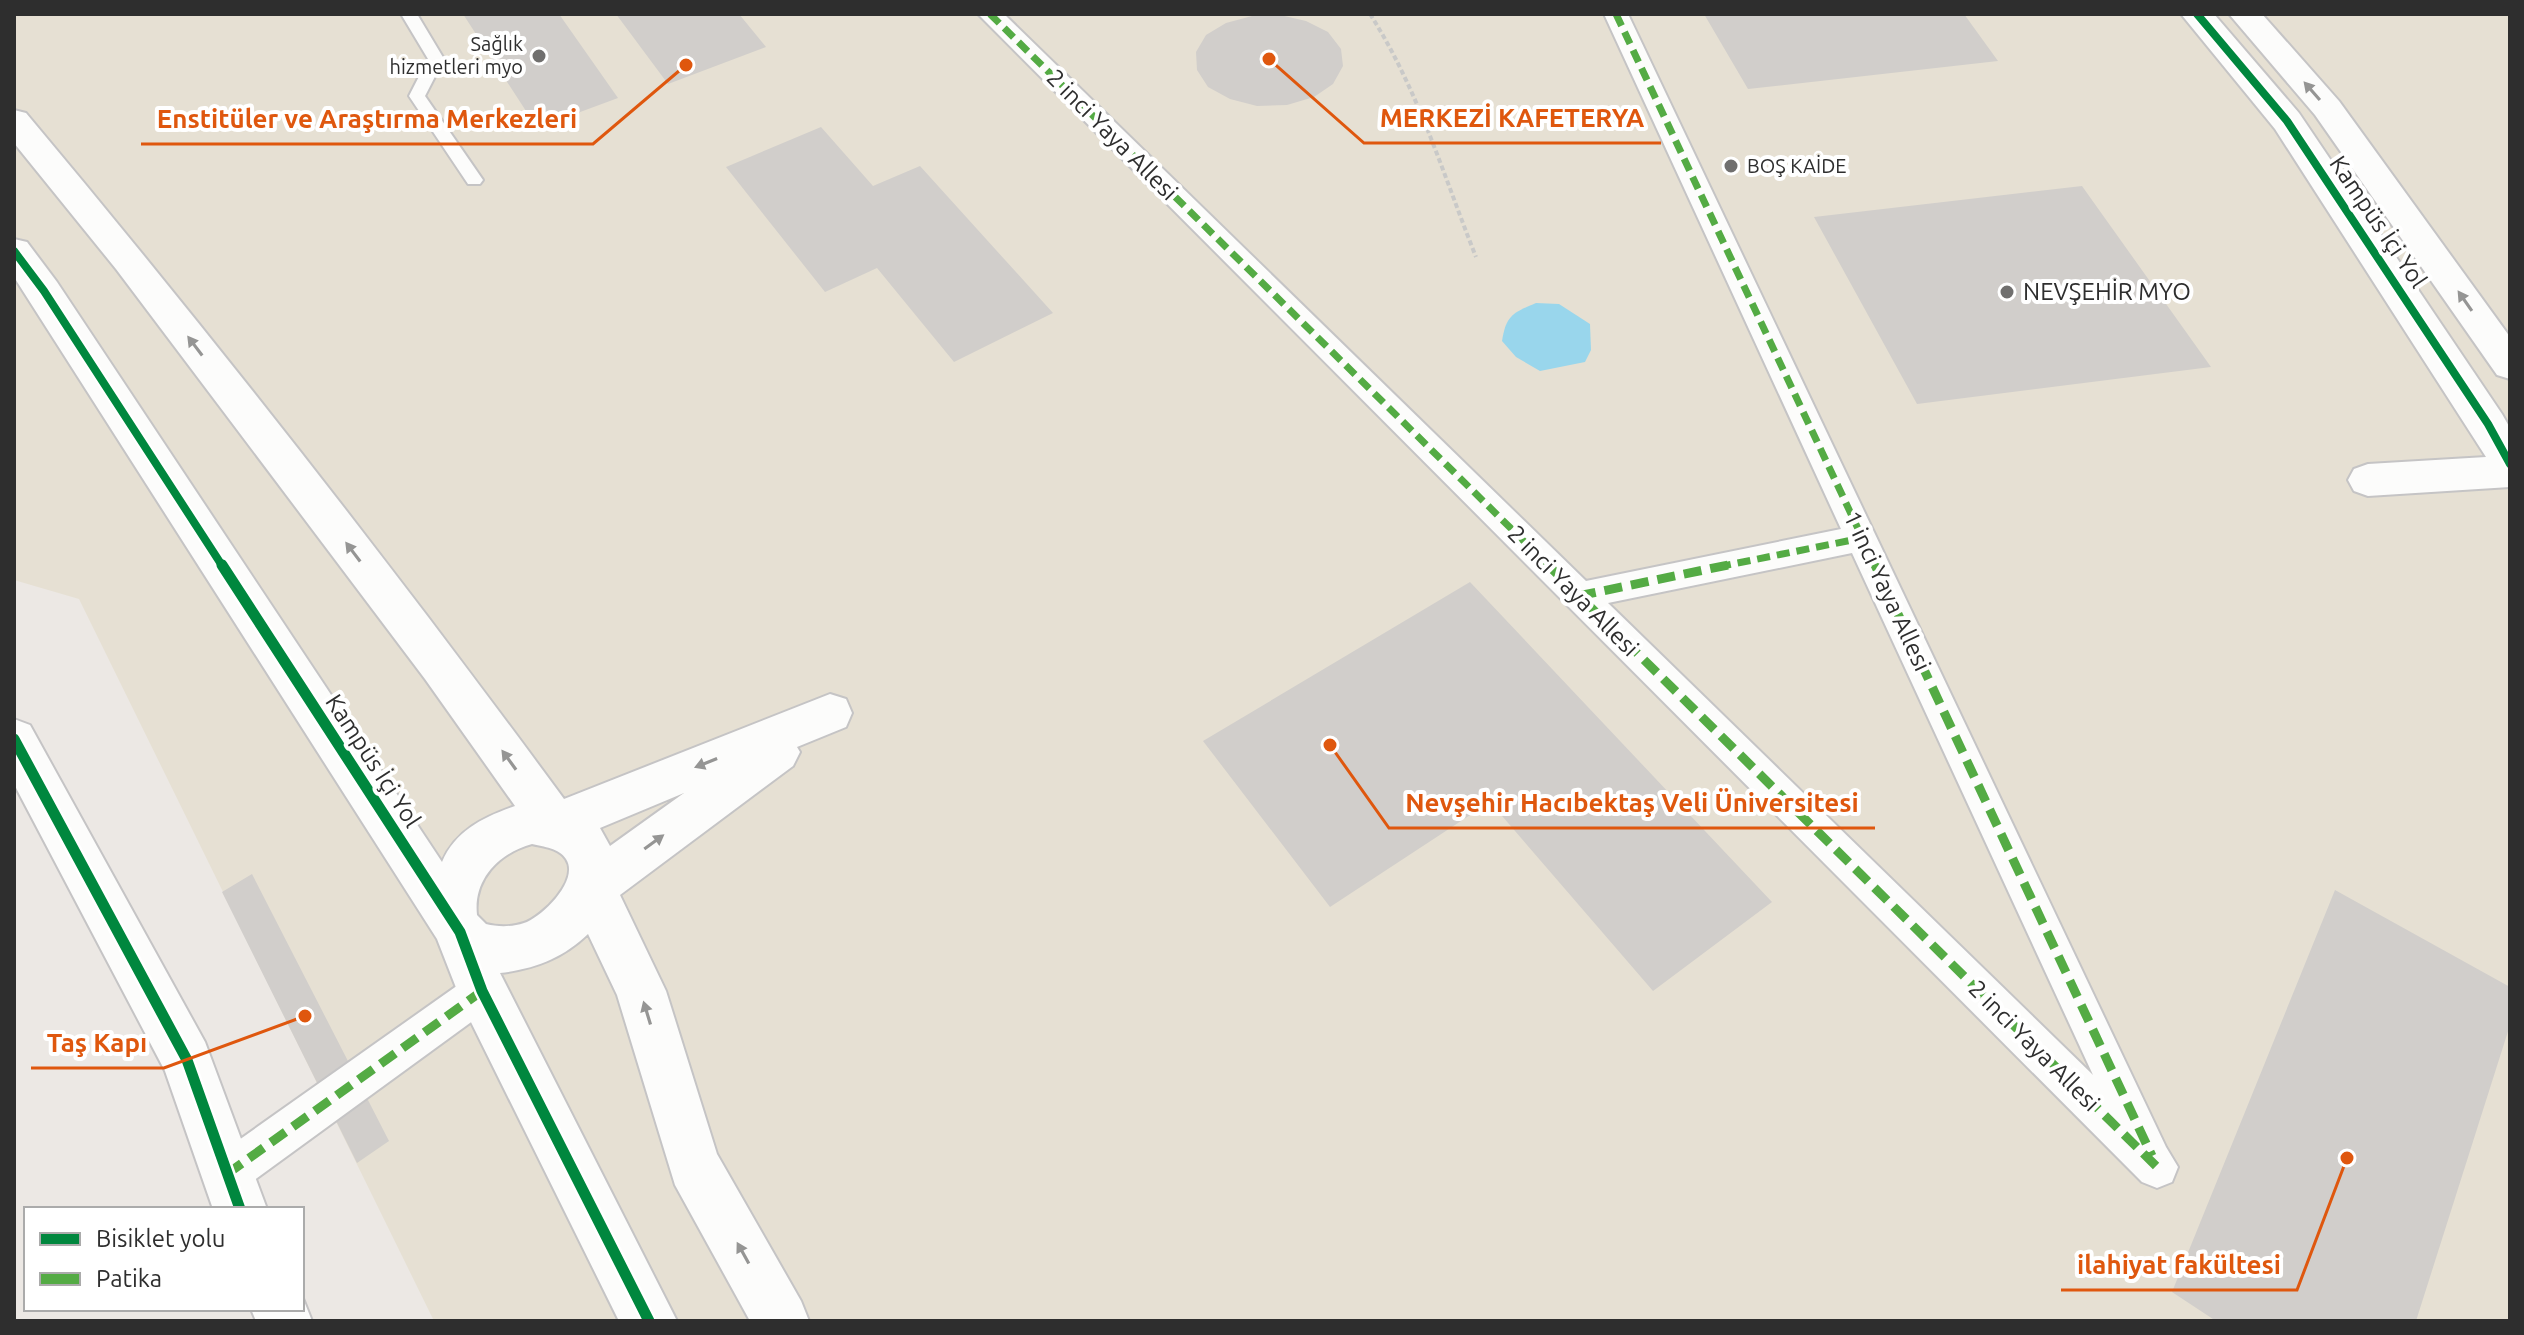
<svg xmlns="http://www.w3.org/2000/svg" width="2524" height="1335" viewBox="0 0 2524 1335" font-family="Ubuntu,sans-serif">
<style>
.education{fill:#e6e0d3}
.water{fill:#99d6ec}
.building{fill:#d1cecb}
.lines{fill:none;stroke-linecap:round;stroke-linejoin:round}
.service-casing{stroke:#c5c4c5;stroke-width:4}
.pedestrian-casing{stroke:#c5c4c5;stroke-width:4}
.minor-casing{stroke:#c5c4c5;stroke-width:4}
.path{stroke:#c9c9c8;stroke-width:4;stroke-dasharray:5 3;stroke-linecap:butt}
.service{fill:#fcfcfb;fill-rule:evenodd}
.pedestrian{fill:#fcfcfb;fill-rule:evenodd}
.minor{fill:#fcfcfb;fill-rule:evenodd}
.quiet-far1{stroke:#54ab44;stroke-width:7;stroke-dasharray:13 7;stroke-linecap:butt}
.quiet{stroke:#54ab44;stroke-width:9;stroke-dasharray:18 9;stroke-linecap:butt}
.cycleway-far1-casing{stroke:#fff;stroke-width:12}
.cycleway-casing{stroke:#fff;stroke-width:16}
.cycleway-far1{stroke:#00873e;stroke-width:8}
.cycleway{stroke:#00873e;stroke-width:11}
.oneway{fill:#959594}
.poi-dot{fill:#706f6e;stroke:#fff;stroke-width:3}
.labels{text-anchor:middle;stroke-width:8;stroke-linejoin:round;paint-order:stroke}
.far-poi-label{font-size:20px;fill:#2e2e2e;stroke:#fff;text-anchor:end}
.street-label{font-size:24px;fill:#2e2e2e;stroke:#fff}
.poi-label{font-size:24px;fill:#2e2e2e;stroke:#fff;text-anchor:start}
.leader{fill:none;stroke:#df570e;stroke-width:3}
.callout-dot{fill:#df570e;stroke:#fff;stroke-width:3}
.callout-label{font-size:26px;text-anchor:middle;font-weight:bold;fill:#df570e;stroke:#fff;stroke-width:8;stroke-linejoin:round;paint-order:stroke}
</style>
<rect width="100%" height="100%" fill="#ece8e4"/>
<path class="education" d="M14 14H2510V1321H434L79 599 14 580Z"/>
<path class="water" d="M1536 303 1559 304 1590 324 1591 350 1585 362 1540 371 1516 357 1502 341C1506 316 1512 313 1536 303Z"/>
<path class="building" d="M463 14H559L618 98 537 128Z
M616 14H739L766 47 668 84Z
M1704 14H1964L1998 61 1748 89Z
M1280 15 1306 21 1328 32 1341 49 1343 66 1333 84 1314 97 1287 105 1257 106 1230 99 1208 87 1197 70 1196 52 1206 35 1226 23 1252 16Z
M821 127 873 186 920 166 1053 313 954 362 877 268 825 292 726 167Z
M2082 186 2211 367 1917 404 1814 217Z
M1470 582 1772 902 1653 991 1490 802 1330 907 1203 741Z
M252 874 389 1141 357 1163 222 892Z
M2335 890 2510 987V1025L2416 1321H2216L2172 1292Z"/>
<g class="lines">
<g class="service-casing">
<path id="service" d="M401 14H417L444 59 425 96 483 180 480 184H468L409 96 428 59Z"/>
</g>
<g class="pedestrian-casing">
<path id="pedestrian" d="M978 14H1004L1586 581 1841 529 1604 14H1628L2166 1147 2178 1167 2172 1182 2157 1188 2142 1182ZM1852 553 2093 1075 1608 603Z
M482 972 496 978 501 991 496 1004 242 1189 227 1195 212 1189 206 1174 212 1159 468 978Z"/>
</g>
<g class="minor-casing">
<path id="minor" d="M2181 14H2214L2299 113 2502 414 2510 428V487L2368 496 2354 491 2348 480 2354 469 2368 464 2486 457 2275 129Z
M2229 14H2262L2339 101 2510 337V379L2497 375 2315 115Z
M14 110 26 113C213 336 392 565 564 799L830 694 846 699 852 713 846 727 797 747 800 752 793 766 620 895 666 991 717 1154 801 1301 809 1321H750L675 1185 617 995 588 934C563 958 535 969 500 973L677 1321H619L464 1008 437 939 14 277V239L27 242 57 282 442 862C456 830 484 817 515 806L425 679 116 269 14 143ZM684 793 610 846 600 828ZM532 844C544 847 559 848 566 859 580 880 542 917 524 923 512 927 498 927 486 924L477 915C473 879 499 853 532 844Z
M14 719 30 725 205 1042 267 1209H213L165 1071 14 784Z
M302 1296 312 1321H256L251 1309H302Z"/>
</g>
<path class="path" d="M1370 14C1418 89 1443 174 1476 257"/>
<use href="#service" class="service"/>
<use href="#pedestrian" class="pedestrian"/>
<use href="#minor" class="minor"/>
<path class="quiet-far1" d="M990 14 1550 567
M1616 14 1876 567
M1718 567 1862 538"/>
<path class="quiet" d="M1548 565 2157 1167
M1875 565 2152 1156
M1578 596 1728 565
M227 1174 482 991"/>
<g class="cycleway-far1-casing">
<path id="cycleway-far1" d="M2197 14 2287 121 2488 424 2510 464
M14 251 44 291 223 567"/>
</g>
<g class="cycleway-casing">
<path id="cycleway" d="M222 565 460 932 482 991 649 1321
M14 739 187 1060 240 1209"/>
</g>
<use href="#cycleway-far1" class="cycleway-far1"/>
<use href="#cycleway" class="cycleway"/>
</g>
<defs><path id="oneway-solid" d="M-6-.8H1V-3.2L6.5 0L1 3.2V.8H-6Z" transform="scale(2)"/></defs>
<g class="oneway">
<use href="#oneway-solid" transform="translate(2312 91) rotate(-131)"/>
<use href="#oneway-solid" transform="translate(2465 301) rotate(-125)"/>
<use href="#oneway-solid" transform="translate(195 346) rotate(-127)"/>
<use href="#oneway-solid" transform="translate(353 552) rotate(-127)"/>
<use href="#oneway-solid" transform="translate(509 760) rotate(-126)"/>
<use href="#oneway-solid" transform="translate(706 763) rotate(158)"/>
<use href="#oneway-solid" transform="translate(654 842) rotate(-36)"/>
<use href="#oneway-solid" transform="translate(647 1013) rotate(-107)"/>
<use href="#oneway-solid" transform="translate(743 1253) rotate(-119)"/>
</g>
<g class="poi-dot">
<circle cx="539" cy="56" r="8"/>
<circle cx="1731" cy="166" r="8"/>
<circle cx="2007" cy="292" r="8"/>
</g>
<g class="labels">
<g class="far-poi-label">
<text x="523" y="51">Sağlık<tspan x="523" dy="23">hizmetleri myo</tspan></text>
<text x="1747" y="173" text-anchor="start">BOŞ KAİDE</text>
</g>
<g class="street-label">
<text transform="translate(1112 135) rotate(45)" y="8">2 inci Yaya Allesi</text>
<text transform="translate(2378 222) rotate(56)" y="8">Kampüs İçi Yol</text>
<text transform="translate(1573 591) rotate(45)" y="8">2 inci Yaya Allesi</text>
<text transform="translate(1887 591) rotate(65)" y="8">1 inci Yaya Allesi</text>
<text transform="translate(373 761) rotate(57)" y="8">Kampüs İçi Yol</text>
<text transform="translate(2034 1046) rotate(45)" y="8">2 inci Yaya Allesi</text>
</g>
<g class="poi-label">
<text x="2023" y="300">NEVŞEHİR MYO</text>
</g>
</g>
<path class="leader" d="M1269 59L1364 143H1661M686 65L593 144H141M1330 745L1389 828H1875M305 1016L164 1068H31M2347 1158L2297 1290H2061"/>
<g class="callout-dot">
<circle cx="1269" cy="59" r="8"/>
<circle cx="686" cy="65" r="8"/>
<circle cx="1330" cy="745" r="8"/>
<circle cx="305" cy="1016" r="8"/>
<circle cx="2347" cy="1158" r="8"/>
</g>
<g class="callout-label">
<text x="1512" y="127">MERKEZİ KAFETERYA</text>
<text x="367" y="128">Enstitüler ve Araştırma Merkezleri</text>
<text x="1632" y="812">Nevşehir Hacıbektaş Veli Üniversitesi</text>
<text x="97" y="1052">Taş Kapı</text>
<text x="2179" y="1274">ilahiyat fakültesi</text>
</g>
<rect width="2524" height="1335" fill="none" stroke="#2e2e2e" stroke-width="32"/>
<rect x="24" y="1207" width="280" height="104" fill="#ffffff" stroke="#ababab" stroke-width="2"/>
<rect x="40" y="1233" width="40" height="12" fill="#00873e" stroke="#ababab" stroke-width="2"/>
<text x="96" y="1247" font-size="24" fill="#2e2e2e">Bisiklet yolu</text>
<rect x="40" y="1273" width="40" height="12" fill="#54ab44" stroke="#ababab" stroke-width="2"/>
<text x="96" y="1287" font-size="24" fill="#2e2e2e">Patika</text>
</svg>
